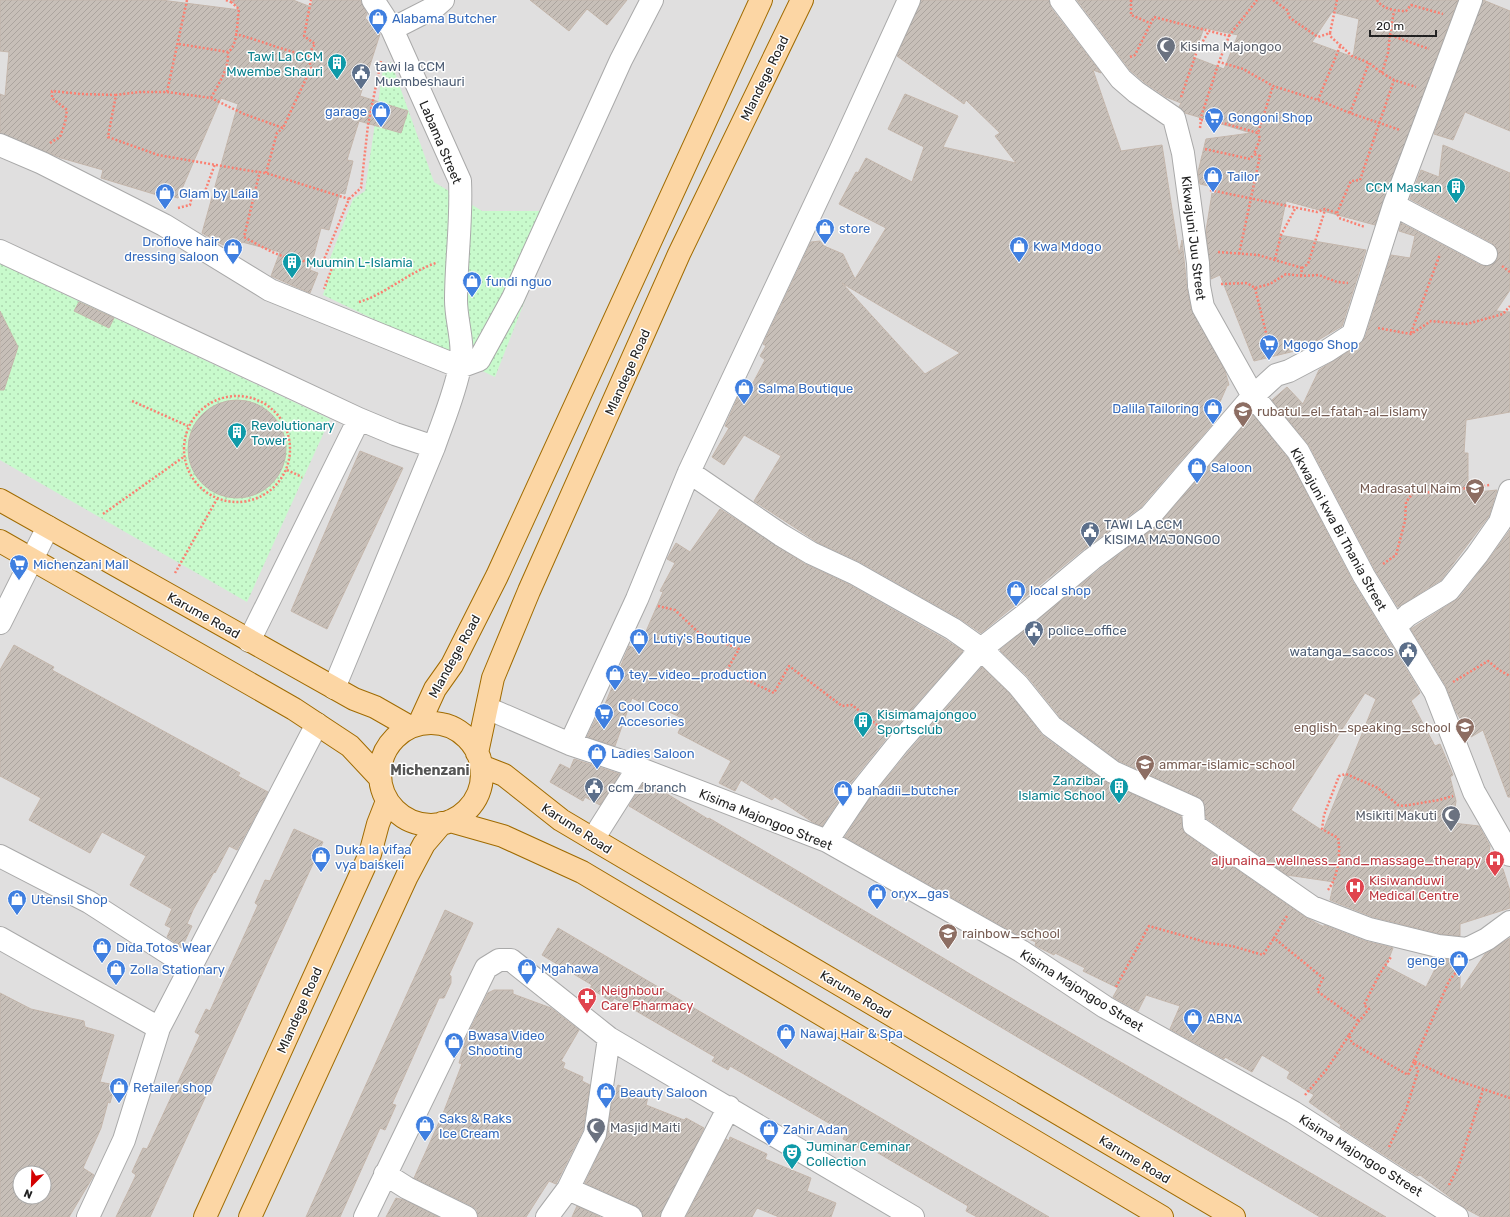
<svg xmlns="http://www.w3.org/2000/svg" width="1510" height="1217" viewBox="0 0 1510 1217" font-family="Rubik,sans-serif">
<style>
.residential{fill:#e0dfdf;fill-rule:evenodd}
.park{fill:url(#park-dots)}
.building{fill:url(#building-hatch);stroke:#c4b6ab;fill-rule:evenodd}
.lines{fill:none;stroke-linecap:round;stroke-linejoin:round}
.minor-casing{stroke:#a9a9a9;stroke-width:24}
.major-casing{stroke:#a06b00;stroke-width:24}
.path{stroke:#fa8072;stroke-width:2.5;stroke-dasharray:2 2;stroke-linecap:butt}
.minor{stroke:#fff;stroke-width:22}
.major{stroke:#fcd6a4;stroke-width:22}
.labels{text-anchor:middle;stroke-width:3;stroke-linejoin:round;paint-order:stroke}
.shop-label{font-size:13px;fill:#366cbe;stroke:#fff;text-anchor:start}
.worship-label{font-size:13px;fill:#5b616d;stroke:#fff;text-anchor:start}
.culture-label{font-size:13px;fill:#0d838f;stroke:#fff;text-anchor:start}
.service-label{font-size:13px;fill:#4e5e75;stroke:#fff;text-anchor:start}
.street-label{font-size:13px;fill:#222;stroke:#fff}
.education-label{font-size:13px;fill:#785e54;stroke:#fff;text-anchor:start}
.health-label{font-size:13px;fill:#be3a42;stroke:#fff;text-anchor:start}
.neighbourhood-label{font-size:14px;font-weight:bold;fill:#555;stroke:#fff}
</style>
<defs>
<pattern id="park-dots" width="8" height="8" patternUnits="userSpaceOnUse"><rect width="8" height="8" fill="#c8facc"/><path d="M2 2h.1M6 6h.1" fill="none" stroke="#acd6af" stroke-width="1.8" stroke-linecap="round"/></pattern>
<pattern id="building-hatch" width="6" height="6" patternUnits="userSpaceOnUse"><rect width="6" height="6" fill="#c7bfb8"/><path d="M-1 1l2-2M0 6l6-6M5 7l2-2" fill="none" stroke="#aba49e"/></pattern>
</defs>
<rect width="100%" height="100%" fill="#f2efe9"/>
<path class="residential" d="M0 0H1510V1217H0ZM20 1173H44V1197H20Z"/>
<path class="park" d="M391 62 434 182 482 211H560L495 377 323 295 333 263 329 261 353 199 365 191 383 69Z
M0 262 57 291 330 419 247 602 0 460Z"/>
<path class="building" d="M0 0H161L240 10 231 0H293L311 7 313 0H360L367 14 365 18 380 34 360 96 408 111 401 133 359 121 347 160 353 161 345 194 340 193 329 230 321 228 310 270 318 273 310 293 271 276 280 252 242 242 239 254 202 233 238 104 221 98 178 198 157 192V195L101 178 103 170 61 158 0 133V94L5 96 9 52 0 51Z
M530 0H627L607 25 587 9 569 31Z
M921 0H1049L1051 8 1101 73 1093 70 1121 151 1162 145 1179 254 1182 240 1187 288 1191 309 1225 371 1229 385 1227 386 1216 411 1221 414 1141 507 1084 549 981 633 959 618 860 562 817 542 754 501 781 456 744 435 724 465 712 457 729 428 725 426 739 395 745 398 765 360 760 356 766 346 763 344 811 242 820 241 824 246 843 254 855 279 886 228 839 204 856 172 858 173 866 158 912 182 924 147 888 129 905 94 958 116 943 147 1016 163 995 136 1000 133 966 100 964 104 897 56ZM842 283 850 288 960 353 925 374Z
M1077 0H1458L1375 225 1286 201 1279 235 1366 250 1342 326 1303 349 1254 361 1220 275 1211 279 1206 231 1213 187 1200 184 1198 172 1206 139 1251 133 1185 113 1179 107 1181 103 1166 97 1144 82 1130 70ZM1332 12 1359 19 1353 57 1312 42ZM1204 28 1238 35 1224 69 1193 57Z
M1483 0 1510 11V131L1465 112 1453 140 1434 134Z
M1443 145 1510 173V290L1496 311 1510 312V412L1466 420 1464 453H1468V493L1497 490 1489 516 1441 580 1398 607 1375 570 1309 445 1272 400 1287 387 1303 404 1319 370 1360 344 1365 338 1391 255 1410 258 1415 236 1399 231 1401 223 1480 265 1487 266 1493 264 1497 260 1498 253 1496 247 1492 243 1410 199 1421 170 1439 177Z
M79 302 114 318 109 328 74 311Z
M0 311 18 347 4 390H0Z
M188 449a49 49 0 1 1 98 0a49 49 0 1 1-98 0Z
M1253 415 1288 458 1353 582 1417 687 1420 693 1411 701 1435 746 1440 744 1453 775 1450 777 1456 801 1453 823 1479 826 1490 846 1487 870 1500 867 1503 869 1510 891V908L1460 924V936L1440 934 1373 917 1330 900 1334 882 1287 875 1206 818 1203 801 1198 797 1119 761 1060 717 1028 677 1000 650 1100 569 1159 524ZM1365 693 1376 699 1323 831 1291 810Z
M360 451 403 468 327 629 291 611Z
M720 509 805 564 848 584 946 640 963 651 889 735 849 785 822 826 814 823 775 797 772 800 741 780 735 791 719 783 731 761 678 733 684 719 646 701 644 704 632 698 615 746 587 737 601 708 603 709 629 646 638 650 663 592 660 591 675 563 667 559 676 543 690 552Z
M1510 530V797H1508L1483 730 1471 737 1454 708 1446 686 1411 629 1459 598 1487 562Z
M14 645 54 667 52 670 240 773 238 776 268 792 237 850 229 846 215 873 214 872 193 910 187 924 192 926 182 947 167 937 171 928 165 925 172 909 130 885 146 856 102 832 90 853 29 820 41 798 0 776V670Z
M982 667 1009 693 1043 736 1106 782 1181 816 1183 831 1187 835 1305 917 1324 927V925L1365 941 1393 948 1386 966 1426 987 1440 959 1460 961V991L1485 954 1510 938V1217H1481L1466 1209 1420 1175 1417 1176 1340 1127 1341 1125 1309 1102 1314 1095 1287 1078 1290 1072 1262 1055 1252 1072 1225 1057 1224 1059 1170 1029 1180 1006 1146 995 1138 1011 1113 997 1118 988 1083 971 1085 968 1055 953 1054 955 1038 947 1035 945 1036 942 1016 934 845 837 869 800 909 751Z
M574 759 620 774 600 805 585 797 583 801 550 782 560 764 570 769Z
M643 783 659 789 708 819 709 818 970 974 1386 1217H1320L629 806Z
M294 829 323 842 150 1217H116L136 1175 132 1172 143 1148 147 1149 200 1035 195 1032 206 1009 210 1011 258 905 255 903 265 880 270 881Z
M445 910 473 923 449 975 451 976V983L444 998H439L392 1104 396 1105 385 1130 380 1128 340 1217H306Z
M558 928 1049 1217H977L966 1211 968 1206 868 1147 865 1151 843 1139 846 1133 730 1066 728 1070 712 1061 715 1057 614 998 612 1002 590 988 592 985 542 955Z
M494 990H513V994L551 1008 579 1030 561 1061 565 1063 563 1068 583 1077 582 1081 590 1085 583 1130 556 1184 549 1181 526 1217H478L477 1210 472 1206 414 1178 444 1111 462 1064 459 1063 467 1036 488 993Z
M0 993 31 1009 84 1021 85 1027 114 1035 100 1082 115 1085 110 1103 108 1102 101 1128 83 1168 94 1175 69 1217H0ZM20 1173H44V1197H20Z
M618 1085 648 1097 646 1105 684 1120 686 1118 704 1128 660 1217H643L641 1210 636 1206 585 1183 606 1139 613 1096Z
M730 1137 767 1154 765 1159 811 1178 807 1191 836 1203 831 1217H779L757 1208 752 1217H686L726 1139 729 1141Z
M396 1198 404 1200 438 1217H386Z
M577 1206 600 1217H572Z"/>
<g class="lines">
<g class="minor-casing">
<path id="minor" d="M373 0 392 29 460 181C462 221 456 260 456 300 456 322 465 344 460 366 455 393 443 421 434 447
M1471 0 1394 205 1353 334 1327 351 1289 371 1276 375 1253 396 1298 451 1364 576 1435 692 1474 792 1510 855
M392 29 435 7 443 0
M0 145 42 163 164 225 270 290 460 367 479 360 513 298 621 60 652 0
M1394 205 1486 254
M0 251 359 419 395 434 434 447 334 688
M689 472 781 535 811 553 854 573 953 629 981 649 1018 685 1051 726 1113 772 1193 808 1194 825 1312 907 1369 929 1438 946 1467 949 1487 939 1510 922
M0 623 48 527
M1395 627 1408 615 1449 590 1477 555 1500 522 1510 491
M249 641 359 419
M487 708 570 744 627 763 638 768
M570 744 637 599 689 472 841 149 909 0
M593 839 638 768 827 841 1021 951 1105 1007 1293 1112 1457 1217
M827 841 859 793 899 743 981 649 1031 610 1092 559 1150 516 1253 396 1203 307 1199 286 1198 263 1183 153 1174 118 1136 92 1121 79 1061 0
M0 856 89 902 190 967
M0 938 159 1028 317 724
M385 1174 407 1188 466 1217
M568 1189 631 1217
M88 1217 124 1140 159 1028
M365 1217 486 968 499 960H511L609 1038 913 1217
M547 1217 568 1189 595 1134 609 1038
M672 1217 729 1107"/>
</g>
<g class="major-casing">
<path id="major" d="M0 500 354 699 375 707 410 727
M0 541 294 709 350 746 379 777
M380 774a51 51 0 1 1 102 0a51 51 0 1 1-102 0Z
M419 724 435 689 452 665 497 576 761 0
M477 753 493 678 529 591 679 254 802 0
M481 766 504 775 561 820 593 839 1234 1217
M450 821 503 836 582 872 1162 1217
M205 1217 370 854 378 824 387 801
M250 1217 407 876 424 844 442 823"/>
</g>
<path class="path" d="M187 0 167 92H140L116 95 108 137 158 155 251 171 266 173 349 199 323 262C287 262 275 254 244 237L260 171
M226 0 231 2 234 0
M1131 0V15L1150 23
M1273 0 1287 10 1290 18 1318 37 1330 33V36L1352 56 1369 63 1382 73 1394 80 1416 87
M1377 0C1382 9 1396 11 1406 11L1411 5 1443 14
M1330 33 1337 0
M235 34C260 40 283 51 308 55
M1390 35 1394 11
M1229 36 1257 0
M179 44 228 52C238 46 237 21 239 9L231 2
M1130 57 1135 55 1154 17 1229 36 1219 62 1243 69 1273 86 1318 100 1350 113 1400 130
M1382 73 1388 53 1390 35 1429 49
M167 92 211 98 244 114 283 128 311 68 308 55 315 44 304 36 311 0
M1181 97 1197 51 1209 31
M211 98C219 83 229 69 228 52
M1318 100 1341 44
M1350 113 1369 63
M1200 120 1219 62
M1200 128 1201 120 1223 123 1258 133 1273 86
M50 143 60 137 65 123 67 110 52 98V91L81 94 116 95
M1205 149 1250 159 1254 154
M266 173 277 133 283 128
M1210 190 1317 212 1325 209 1337 213 1339 218 1365 227
M349 199 361 188 368 125 381 61
M178 208 190 205 192 195 201 196 204 194 215 164
M1337 213 1351 181 1360 180 1394 80
M1218 252 1258 255 1302 268
M1239 254 1260 156 1254 154 1260 139 1258 133
M1275 259 1281 235 1296 207
M323 262 332 268 324 289
M1502 266 1510 272
M1301 276 1302 268 1308 264 1325 210
M1221 284 1247 283 1255 288 1270 284 1286 274 1301 276 1319 275 1337 282 1348 283
M1255 288 1271 353
M359 302C384 295 409 272 436 263
M1378 328 1411 334 1431 321 1467 324 1503 314 1510 306
M1411 333 1440 254
M184 449a53 53 0 1 1 106 0a53 53 0 1 1-106 0Z
M132 401 188 426
M287 470 302 477
M103 514 185 456
M1383 564 1396 555 1405 521 1406 502 1413 493 1436 492 1490 485
M175 573 217 499
M658 606 675 610 698 632 739 649 727 670 774 693 789 666 842 706 852 705 882 729
M1453 682 1488 661 1499 670 1510 676
M1328 890C1338 877 1341 854 1338 838L1322 829 1324 815 1339 776 1346 774 1378 788 1398 805 1403 806 1439 800 1453 796
M1287 916 1274 938 1323 978 1317 991 1359 1021
M1116 987 1149 926 1209 943 1232 946 1263 955 1274 938
M1349 1035 1359 1021 1369 1009 1364 1005 1380 973 1391 957
M1305 1095 1327 1069 1349 1035 1352 1043 1408 1075 1414 1061 1447 1077 1510 1098
M1389 1147 1406 1110 1418 1071 1414 1061 1449 981 1457 971
M1449 1185 1458 1168 1483 1090"/>
<use href="#minor" class="minor"/>
<use href="#major" class="major"/>
</g>
<defs>
<g id="shop-pin" transform="scale(1)"><path d="M0 17L-7.5 6A9.5 9.5 0 1 1 7.5 6Z" fill="#3f7fe0" stroke="#fff"/><path d="M-5-2.5h2.3a2.7 3.5 0 0 1 5.4 0H5L5.5 6h-11ZM-1.5-2.5h3a1.5 2.3 0 0 0-3 0Z" fill="#fff"/></g>
<g id="mosque-pin" transform="scale(1)"><path d="M0 17L-7.5 6A9.5 9.5 0 1 1 7.5 6Z" fill="#6b7280" stroke="#fff"/><path d="M3.5-4.9A6 6 0 1 0 3.5 4.9A5 5 0 1 1 3.5-4.9Z" fill="#fff"/></g>
<g id="building-pin" transform="scale(1)"><path d="M0 17L-7.5 6A9.5 9.5 0 1 1 7.5 6Z" fill="#0f9aa8" stroke="#fff"/><path d="M-4-6H4V6H1V3H-1V6H-4ZM-2.5-4.3h1.7v1.8h-1.7ZM.8-4.3h1.7v1.8H.8ZM-2.5-1h1.7V.8h-1.7ZM.8-1h1.7V.8H.8Z" fill="#fff"/></g>
<g id="civic-pin" transform="scale(1)"><path d="M0 17L-7.5 6A9.5 9.5 0 1 1 7.5 6Z" fill="#5c6f8a" stroke="#fff"/><path d="M-.6-6.5H3V-4.5H.6V-3L4-1V1h2V6H-6V1h2V-1L-.6-3ZM-1.2 2.5V6h2.4V2.5Z" fill="#fff"/></g>
<g id="supermarket-pin" transform="scale(1)"><path d="M0 17L-7.5 6A9.5 9.5 0 1 1 7.5 6Z" fill="#3f7fe0" stroke="#fff"/><path d="M-6-5.5h2.5l.6 2H6L4.5 2H-2.5L-4.4-4H-6ZM-1.5 3.2a1.3 1.3 0 1 0 .1 0ZM3 3.2a1.3 1.3 0 1 0 .1 0Z" fill="#fff"/></g>
<g id="school-pin" transform="scale(1)"><path d="M0 17L-7.5 6A9.5 9.5 0 1 1 7.5 6Z" fill="#8d6e63" stroke="#fff"/><path d="M0-5L7-2L0 1L-7-2ZM-4 1L0 2.5L4 1V4Q0 6-4 4Z" fill="#fff"/></g>
<g id="university-pin" transform="scale(1)"><path d="M0 17L-7.5 6A9.5 9.5 0 1 1 7.5 6Z" fill="#8d6e63" stroke="#fff"/><path d="M0-5L7-2L0 1L-7-2ZM-4 1L0 2.5L4 1V4Q0 6-4 4Z" fill="#fff"/></g>
<g id="hospital-pin" transform="scale(1)"><path d="M0 17L-7.5 6A9.5 9.5 0 1 1 7.5 6Z" fill="#e0444e" stroke="#fff"/><path d="M-5-5h3v3.5h4V-5h3V5h-3V1.5h-4V5h-3Z" fill="#fff"/></g>
<g id="pharmacy-pin" transform="scale(1)"><path d="M0 17L-7.5 6A9.5 9.5 0 1 1 7.5 6Z" fill="#e0444e" stroke="#fff"/><path d="M-2-6h4v4h4v4h-4v4h-4v-4h-4v-4h4Z" fill="#fff"/></g>
<g id="theatre-pin" transform="scale(1)"><path d="M0 17L-7.5 6A9.5 9.5 0 1 1 7.5 6Z" fill="#0f9aa8" stroke="#fff"/><path d="M-5-5.5Q0-4 5-5.5V0Q5 5 0 6Q-5 5-5 0ZM-3.3-2.5H-1v1.5H-3.3ZM1-2.5H3.3v1.5H1ZM-2.8 1Q0 5.5 2.8 1Z" fill="#fff"/></g>
</defs>
<g fill-rule="evenodd">
<use href="#shop-pin" x="378" y="18"/>
<use href="#mosque-pin" x="1166" y="46"/>
<use href="#building-pin" x="337" y="63"/>
<use href="#civic-pin" x="361" y="73"/>
<use href="#shop-pin" x="381" y="111"/>
<use href="#supermarket-pin" x="1214" y="117"/>
<use href="#shop-pin" x="1213" y="176"/>
<use href="#building-pin" x="1456" y="187"/>
<use href="#shop-pin" x="165" y="193"/>
<use href="#shop-pin" x="825" y="228"/>
<use href="#shop-pin" x="1019" y="246"/>
<use href="#shop-pin" x="233" y="248"/>
<use href="#building-pin" x="292" y="262"/>
<use href="#shop-pin" x="472" y="281"/>
<use href="#supermarket-pin" x="1269" y="344"/>
<use href="#shop-pin" x="744" y="388"/>
<use href="#shop-pin" x="1213" y="408"/>
<use href="#school-pin" x="1243" y="411"/>
<use href="#building-pin" x="237" y="432"/>
<use href="#shop-pin" x="1197" y="467"/>
<use href="#university-pin" x="1475" y="488"/>
<use href="#civic-pin" x="1090" y="531"/>
<use href="#supermarket-pin" x="19" y="564"/>
<use href="#shop-pin" x="1016" y="590"/>
<use href="#civic-pin" x="1034" y="630"/>
<use href="#shop-pin" x="639" y="638"/>
<use href="#civic-pin" x="1408" y="651"/>
<use href="#shop-pin" x="615" y="674"/>
<use href="#supermarket-pin" x="604" y="713"/>
<use href="#building-pin" x="863" y="721"/>
<use href="#school-pin" x="1465" y="727"/>
<use href="#shop-pin" x="597" y="753"/>
<use href="#school-pin" x="1145" y="764"/>
<use href="#civic-pin" x="594" y="787"/>
<use href="#building-pin" x="1119" y="787"/>
<use href="#shop-pin" x="843" y="790"/>
<use href="#mosque-pin" x="1451" y="815"/>
<use href="#shop-pin" x="321" y="856"/>
<use href="#hospital-pin" x="1495" y="860"/>
<use href="#hospital-pin" x="1355" y="887"/>
<use href="#shop-pin" x="877" y="893"/>
<use href="#shop-pin" x="17" y="899"/>
<use href="#school-pin" x="948" y="933"/>
<use href="#shop-pin" x="102" y="947"/>
<use href="#shop-pin" x="1459" y="960"/>
<use href="#shop-pin" x="527" y="968"/>
<use href="#shop-pin" x="116" y="969"/>
<use href="#pharmacy-pin" x="587" y="997"/>
<use href="#shop-pin" x="1193" y="1018"/>
<use href="#shop-pin" x="786" y="1033"/>
<use href="#shop-pin" x="454" y="1042"/>
<use href="#shop-pin" x="119" y="1087"/>
<use href="#shop-pin" x="606" y="1092"/>
<use href="#shop-pin" x="425" y="1125"/>
<use href="#mosque-pin" x="596" y="1127"/>
<use href="#shop-pin" x="769" y="1129"/>
<use href="#theatre-pin" x="792" y="1153"/>
</g>
<g class="labels">
<g class="shop-label">
<text x="392" y="23">Alabama Butcher</text>
<text x="367" y="116" text-anchor="end">garage</text>
<text x="1228" y="122">Gongoni Shop</text>
<text x="1227" y="181">Tailor</text>
<text x="179" y="198">Glam by Laila</text>
<text x="839" y="233">store</text>
<text x="219" y="246" text-anchor="end">Droflove hair<tspan x="219" dy="15">dressing saloon</tspan></text>
<text x="1033" y="251">Kwa Mdogo</text>
<text x="486" y="286">fundi nguo</text>
<text x="1283" y="349">Mgogo Shop</text>
<text x="758" y="393">Salma Boutique</text>
<text x="1199" y="413" text-anchor="end">Dalila Tailoring</text>
<text x="1211" y="472">Saloon</text>
<text x="33" y="569">Michenzani Mall</text>
<text x="1030" y="595">local shop</text>
<text x="653" y="643">Lutiy's Boutique</text>
<text x="629" y="679">tey_video_production</text>
<text x="618" y="711">Cool Coco<tspan x="618" dy="15">Accesories</tspan></text>
<text x="611" y="758">Ladies Saloon</text>
<text x="857" y="795">bahadii_butcher</text>
<text x="335" y="854">Duka la vifaa<tspan x="335" dy="15">vya baiskeli</tspan></text>
<text x="891" y="898">oryx_gas</text>
<text x="31" y="904">Utensil Shop</text>
<text x="116" y="952">Dida Totos Wear</text>
<text x="1445" y="965" text-anchor="end">genge</text>
<text x="541" y="973">Mgahawa</text>
<text x="130" y="974">Zolla Stationary</text>
<text x="1207" y="1023">ABNA</text>
<text x="800" y="1038">Nawaj Hair &amp; Spa</text>
<text x="468" y="1040">Bwasa Video<tspan x="468" dy="15">Shooting</tspan></text>
<text x="133" y="1092">Retailer shop</text>
<text x="620" y="1097">Beauty Saloon</text>
<text x="439" y="1123">Saks &amp; Raks<tspan x="439" dy="15">Ice Cream</tspan></text>
<text x="783" y="1134">Zahir Adan</text>
</g>
<g class="worship-label">
<text x="1180" y="51">Kisima Majongoo</text>
<text x="1437" y="820" text-anchor="end">Msikiti Makuti</text>
<text x="610" y="1132">Masjid Maiti</text>
</g>
<g class="culture-label">
<text x="323" y="61" text-anchor="end">Tawi La CCM<tspan x="323" dy="15">Mwembe Shauri</tspan></text>
<text x="1442" y="192" text-anchor="end">CCM Maskan</text>
<text x="306" y="267">Muumin L-Islamia</text>
<text x="251" y="430">Revolutionary<tspan x="251" dy="15">Tower</tspan></text>
<text x="877" y="719">Kisimamajongoo<tspan x="877" dy="15">Sportsclub</tspan></text>
<text x="1105" y="785" text-anchor="end">Zanzibar<tspan x="1105" dy="15">Islamic School</tspan></text>
<text x="806" y="1151">Juminar Ceminar<tspan x="806" dy="15">Collection</tspan></text>
</g>
<g class="service-label">
<text x="375" y="71">tawi la CCM<tspan x="375" dy="15">Muembeshauri</tspan></text>
<text x="1104" y="529">TAWI LA CCM<tspan x="1104" dy="15">KISIMA MAJONGOO</tspan></text>
<text x="1048" y="635">police_office</text>
<text x="1394" y="656" text-anchor="end">watanga_saccos</text>
<text x="608" y="792">ccm_branch</text>
</g>
<g class="street-label">
<text transform="translate(764 78) rotate(-64)" y="5">Mlandege Road</text>
<text transform="translate(441 142) rotate(67)" y="5">Labama Street</text>
<text transform="translate(1194 238) rotate(83)" y="5">Kikwajuni Juu Street</text>
<text transform="translate(627 372) rotate(-66)" y="5">Mlandege Road</text>
<text transform="translate(1339 529) rotate(61)" y="5">Kikwajuni kwa Bi Thania Street</text>
<text transform="translate(204 615) rotate(29)" y="5">Karume Road</text>
<text transform="translate(454 656) rotate(-61)" y="5">Mlandege Road</text>
<text transform="translate(766 819) rotate(22)" y="5">Kisima Majongoo Street</text>
<text transform="translate(577 828) rotate(33)" y="5">Karume Road</text>
<text transform="translate(1082 990) rotate(32)" y="5">Kisima Majongoo Street</text>
<text transform="translate(856 994) rotate(31)" y="5">Karume Road</text>
<text transform="translate(299 1010) rotate(-66)" y="5">Mlandege Road</text>
<text transform="translate(1361 1155) rotate(32)" y="5">Kisima Majongoo Street</text>
<text transform="translate(1135 1159) rotate(31)" y="5">Karume Road</text>
</g>
<g class="education-label">
<text x="1257" y="416">rubatul_el_fatah-al_islamy</text>
<text x="1461" y="493" text-anchor="end">Madrasatul Naim</text>
<text x="1451" y="732" text-anchor="end">english_speaking_school</text>
<text x="1159" y="769">ammar-islamic-school</text>
<text x="962" y="938">rainbow_school</text>
</g>
<g class="health-label">
<text x="1481" y="865" text-anchor="end">aljunaina_wellness_and_massage_therapy</text>
<text x="1369" y="885">Kisiwanduwi<tspan x="1369" dy="15">Medical Centre</tspan></text>
<text x="601" y="995">Neighbour<tspan x="601" dy="15">Care Pharmacy</tspan></text>
</g>
<g class="neighbourhood-label">
<text x="430" y="775">Michenzani</text>
</g>
</g>
<g transform="translate(32 1185) rotate(203)"><circle r="19" fill="#ffffff" stroke="#a7a7a7"/>
<path d="M0-3L7 15L0 10L-7 15Z" fill="#d40000"/>
<text y="-6" font-size="11" font-weight="bold" text-anchor="middle" fill="#222222">N</text>
</g>
<path d="M1370 30v6h66v-6" fill="none" stroke="#222222" stroke-width="2"/>
<text x="1376" y="30" font-size="12" fill="#222222" stroke="#ffffff" stroke-width="3" paint-order="stroke">20 m</text>
</svg>
